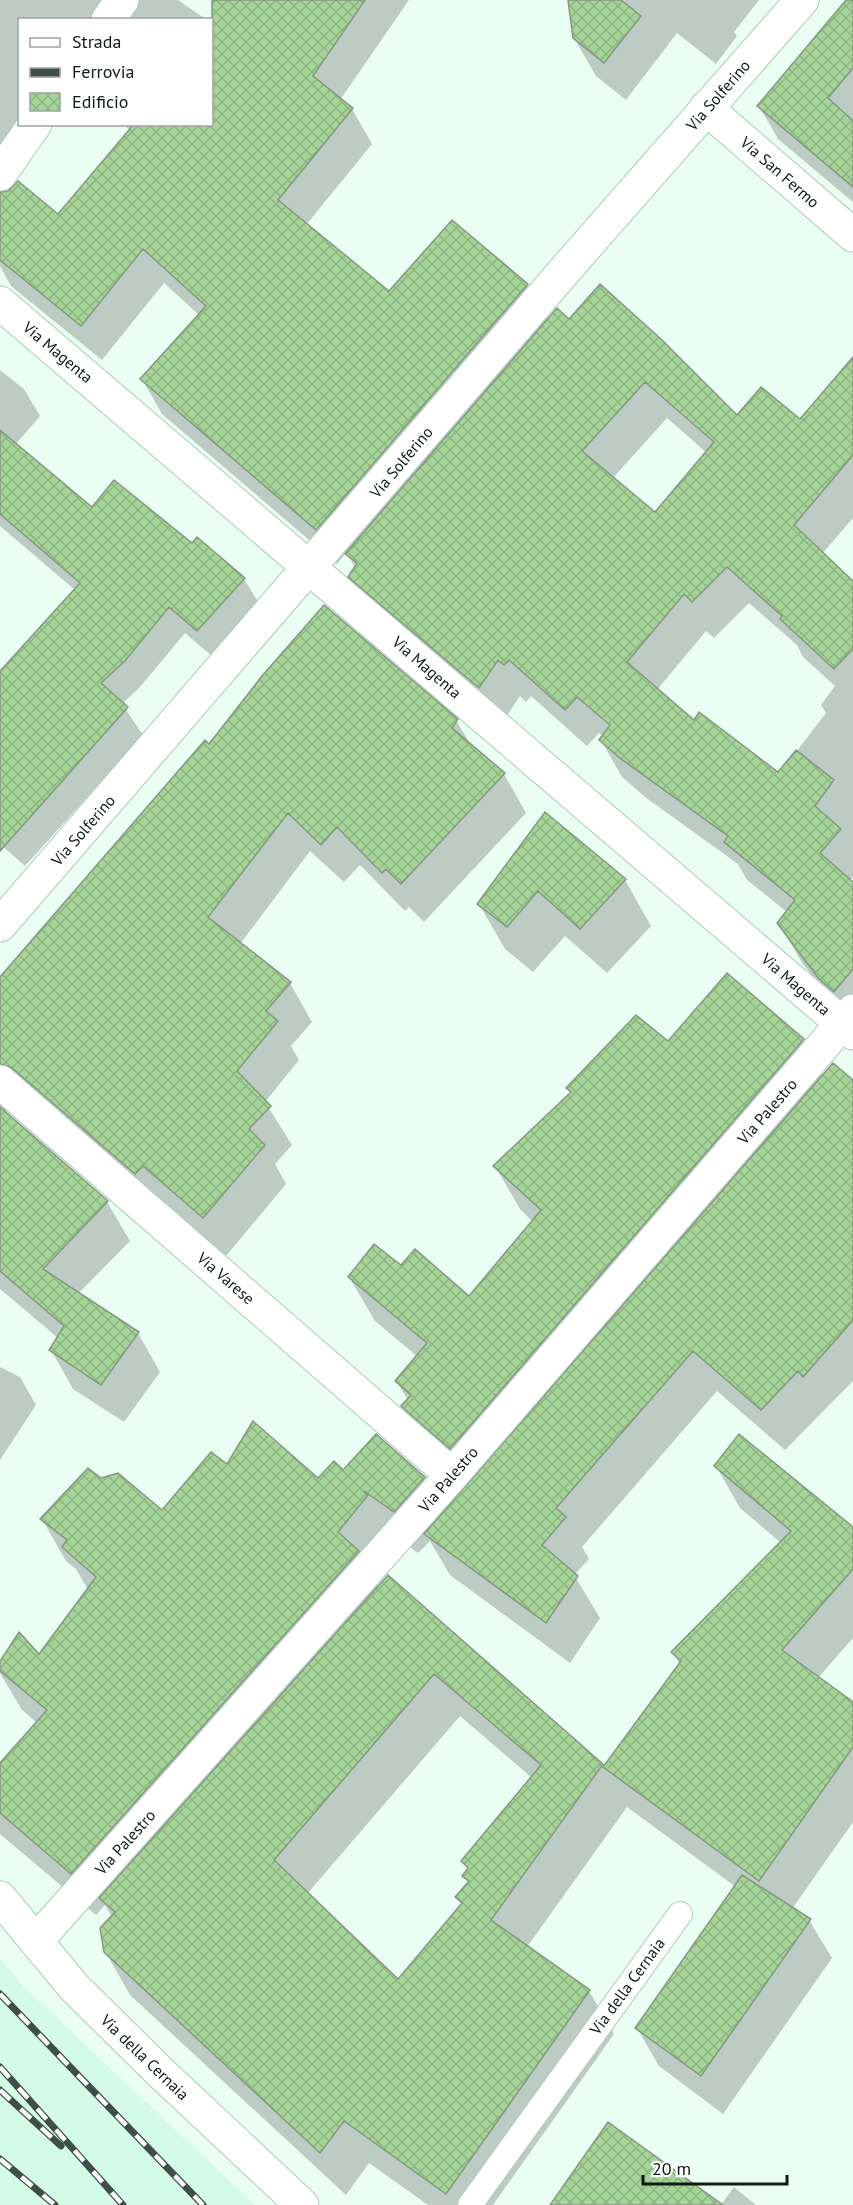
<svg xmlns="http://www.w3.org/2000/svg" width="853" height="2205" viewBox="0 0 853 2205" font-family="'PT Sans',sans-serif">
<style>
.built{fill:#d3fbe6}
.shadow{fill:#0003;fill-rule:evenodd}
.building{fill:url(#building-cross-hatch);stroke:#869881;stroke-width:1.5;fill-rule:evenodd}
.lines{fill:none;stroke-linecap:round;stroke-linejoin:round}
.lane-casing{stroke:#accaba;stroke-width:26}
.street-casing{stroke:#accaba;stroke-width:35}
.lane{stroke:#fff;stroke-width:24}
.street{stroke:#fff;stroke-width:33}
.rail-casing{stroke:#404e47;stroke-width:7}
.rail{stroke:#fff;stroke-width:4.5;stroke-dasharray:14;stroke-linecap:butt}
.labels{text-anchor:middle;stroke-width:4.5;stroke-linejoin:round;paint-order:stroke}
.street-label{font-size:16px;fill:#0e1a14;stroke:#fff}
</style>
<defs>
<pattern id="building-cross-hatch" width="8" height="8" patternUnits="userSpaceOnUse" patternTransform="scale(1.5)"><rect width="8" height="8" fill="#a4d497"/><path d="M0 0l8 8M0 8l8-8" fill="none" stroke="#8cb581"/></pattern>
</defs>
<rect width="100%" height="100%" fill="#ebfef4"/>
<path class="built" d="M0 1958 22 1985 255 2205H0Z"/>
<path class="shadow" d="M0 0H178L207 20H20V124L0 185Z
M228 0H409L340 100 352 109 372 144 306 225 389 294 527 285 548 321H570L737 417 800 421 853 374V518L823 553 853 582V877L850 881 853 883V1026L842 1016 801 961 779 924 787 912 747 880 738 864 645 797 622 777 601 740 603 737 599 733 587 746 531 696 526 702 520 696 501 725 372 614 350 577 356 568 346 553 337 564 162 414 142 379 199 315 164 283 102 360 11 286 0 266V237L58 216 131 131 122 124H212V23ZM667 418 707 453 655 514 613 478ZM749 603 797 645 803 657 835 686 821 705 826 713 779 774 694 722 657 690 706 631 714 638Z
M570 0H759L734 32 737 36 716 64 677 33 626 100 596 76 574 38Z
M850 0H853V202L778 139 759 106Z
M0 370 24 389 40 416 15 445 92 509 192 545 244 579 260 605 213 657 185 633 140 687 122 704 143 735 25 866 0 844V674L75 590 0 526Z
M456 720 472 747 504 774 526 813 424 922 409 907 405 911 360 865 344 882 310 851 240 944 290 983 312 1022 291 1046 299 1060 265 1102 292 1145 275 1164 286 1184 226 1256 166 1203 158 1212 7 1109 5 1113 107 1202 130 1241 78 1294 138 1333 160 1372 124 1422 73 1389 51 1350 58 1338 0 1289V979L209 746Z
M545 814 625 880 651 926 607 973 565 936 533 972 505 949 479 904Z
M803 1040 824 1076 853 1082V1381L785 1450 717 1391 582 1547 589 1559 574 1575 600 1618 570 1663 450 1575 430 1541 418 1553 387 1531 367 1568 379 1587 604 1768 680 1665 673 1652 781 1543 740 1508 716 1466 853 1529V1638L818 1678 853 1704V1822L792 1909 809 1920 832 1958 723 2114 659 2066 637 2028 736 1887 627 1807 527 1947 589 1991 614 2034 493 2205H428L369 2163 346 2195 130 1995 105 1951 112 1917 105 1905 96 1915 0 1834V1765L37 1723 22 1710 0 1673V1664L39 1656 88 1590 76 1569 66 1561 42 1519 101 1479 162 1512 227 1467 318 1480 344 1473 424 1478 445 1513 469 1485 428 1450 403 1406 408 1400 397 1382 418 1357 375 1321 349 1277 401 1267 469 1298 533 1222 520 1209 495 1166 571 1094 568 1088 668 1043ZM460 1716 532 1778 463 1861 469 1870 464 1876 468 1884 457 1897 462 1905 398 1981 307 1894Z
M0 1367 20 1377 36 1405 0 1460Z
M734 2187 756 2205H721Z"/>
<path class="building" d="M212 0H365L313 76 353 108 278 200 389 291 452 220 528 284 316 530 140 379 206 306 143 249 81 326 0 260V192L8 191 18 181 58 214 134 124H212Z
M568 0H621L641 16 604 63 573 38Z
M846 0H853V68L828 98 853 121V187L757 106Z
M600 284 661 339 737 415 761 387 800 419 853 357V455L794 525 853 581V649L834 669 780 619 782 616 727 567 692 602 684 594 627 662 694 720 699 712 778 772 796 750 834 780 815 806 841 829 820 853 853 882V969L834 992 819 979 777 923 795 900 724 842 728 836 621 759 599 740 610 725 577 697 565 710 509 660 504 665 498 660 479 688 348 577 357 563 345 554 557 308 569 319ZM645 382 714 442 655 512 582 451Z
M0 430 92 507 114 480 192 543 197 537 245 578 197 631 169 607 125 661 101 683 128 707 0 851V671L80 583 0 514Z
M324 605 458 719 452 728 505 773 401 884 386 869 382 873 337 827 321 845 288 813 208 917 291 982 266 1011 278 1021 237 1071 271 1106 249 1129 265 1145 203 1218 143 1166 135 1174 12 1068 0 1064V977L205 740 209 744 262 676Z
M545 812 626 879 580 929 538 891 507 927 477 904Z
M727 973 804 1039 450 1449 401 1406 411 1395 395 1381 427 1343 348 1277 374 1244 401 1265 415 1249 469 1296 541 1210 493 1166 571 1092 566 1088 636 1015 668 1041Z
M833 1063 853 1080V1320L803 1377 798 1371 761 1410 693 1351 556 1508 566 1517 542 1545 578 1576 546 1623 424 1534Z
M0 1107 108 1201 43 1269 139 1332 101 1385 49 1350 64 1326 0 1271Z
M253 1421 318 1478 334 1461 343 1470 376 1434 425 1477 394 1512 364 1491 368 1495 338 1532 359 1551 71 1874 0 1813V1763L47 1710 0 1671V1661L19 1632 39 1654 96 1577 62 1547 67 1540 40 1519 88 1468 101 1478 118 1473 162 1510 211 1452 227 1464Z
M739 1434 853 1527V1569L782 1650 853 1702V1747L759 1881 603 1767 681 1661 671 1652 791 1531 714 1466Z
M388 1575 603 1764 491 1920 590 1990 446 2194 344 2121 320 2153 104 1952 100 1928 115 1912 99 1898ZM434 1674 541 1765 461 1861 468 1868 462 1876 469 1881 455 1897 462 1903 398 1979 274 1860Z
M742 1875 811 1919 701 2076 635 2028Z
M608 2122 723 2205H550Z"/>
<g class="lines">
<g class="lane-casing">
<path id="lane" d="M470 2205 680 1914"/>
</g>
<g class="street-casing">
<path id="street" d="M108 20 122 0
M706 108 853 235
M0 174 35 124
M0 303 853 1033
M0 925 566 269 802 0
M0 1082 452 1475
M0 1898 74 1987 159 2071 302 2205
M37 1940 452 1475 853 1011"/>
</g>
<use href="#lane" class="lane"/>
<use href="#street" class="street"/>
<g class="rail-casing">
<path id="rail" d="M0 1994 203 2205
M0 2067 123 2205
M0 2090 61 2146
M0 2159 55 2205"/>
</g>
<use href="#rail" class="rail"/>
</g>
<g class="labels">
<g class="street-label">
<text transform="translate(718 95) rotate(-49)" y="6">Via Solferino</text>
<text transform="translate(780 172) rotate(41)" y="6">Via San Fermo</text>
<text transform="translate(58 352) rotate(40)" y="6">Via Magenta</text>
<text transform="translate(401 462) rotate(-50)" y="6">Via Solferino</text>
<text transform="translate(427 667) rotate(41)" y="6">Via Magenta</text>
<text transform="translate(83 830) rotate(-49)" y="6">Via Solferino</text>
<text transform="translate(796 984) rotate(41)" y="6">Via Magenta</text>
<text transform="translate(767 1111) rotate(-49)" y="6">Via Palestro</text>
<text transform="translate(226 1278) rotate(41)" y="6">Via Varese</text>
<text transform="translate(448 1479) rotate(-49)" y="6">Via Palestro</text>
<text transform="translate(125 1842) rotate(-48)" y="6">Via Palestro</text>
<text transform="translate(627 1986) rotate(-54)" y="6">Via della Cernaia</text>
<text transform="translate(145 2057) rotate(44)" y="6">Via della Cernaia</text>
</g>
</g>
<rect x="18" y="18" width="195" height="108" fill="#ffffff" stroke="#9fa3a1" stroke-width="1.5"/>
<rect x="30" y="38" width="30" height="9" fill="#ffffff" stroke="#9fa3a1" stroke-width="1.5"/>
<text x="72" y="48" font-size="18" fill="#0e1a14">Strada</text>
<rect x="30" y="68" width="30" height="9" fill="#404e47" stroke="#9fa3a1" stroke-width="1.5"/>
<text x="72" y="78" font-size="18" fill="#0e1a14">Ferrovia</text>
<rect x="30" y="93" width="30" height="18" fill="url(#building-cross-hatch)" stroke="#9fa3a1" stroke-width="1.5"/>
<text x="72" y="108" font-size="18" fill="#0e1a14">Edificio</text>
<path d="M643 2175v9h144v-9" fill="none" stroke="#0e1a14" stroke-width="3"/>
<text x="652" y="2175" font-size="18" fill="#0e1a14" stroke="#ffffff" stroke-width="4.5" paint-order="stroke">20 m</text>
</svg>
